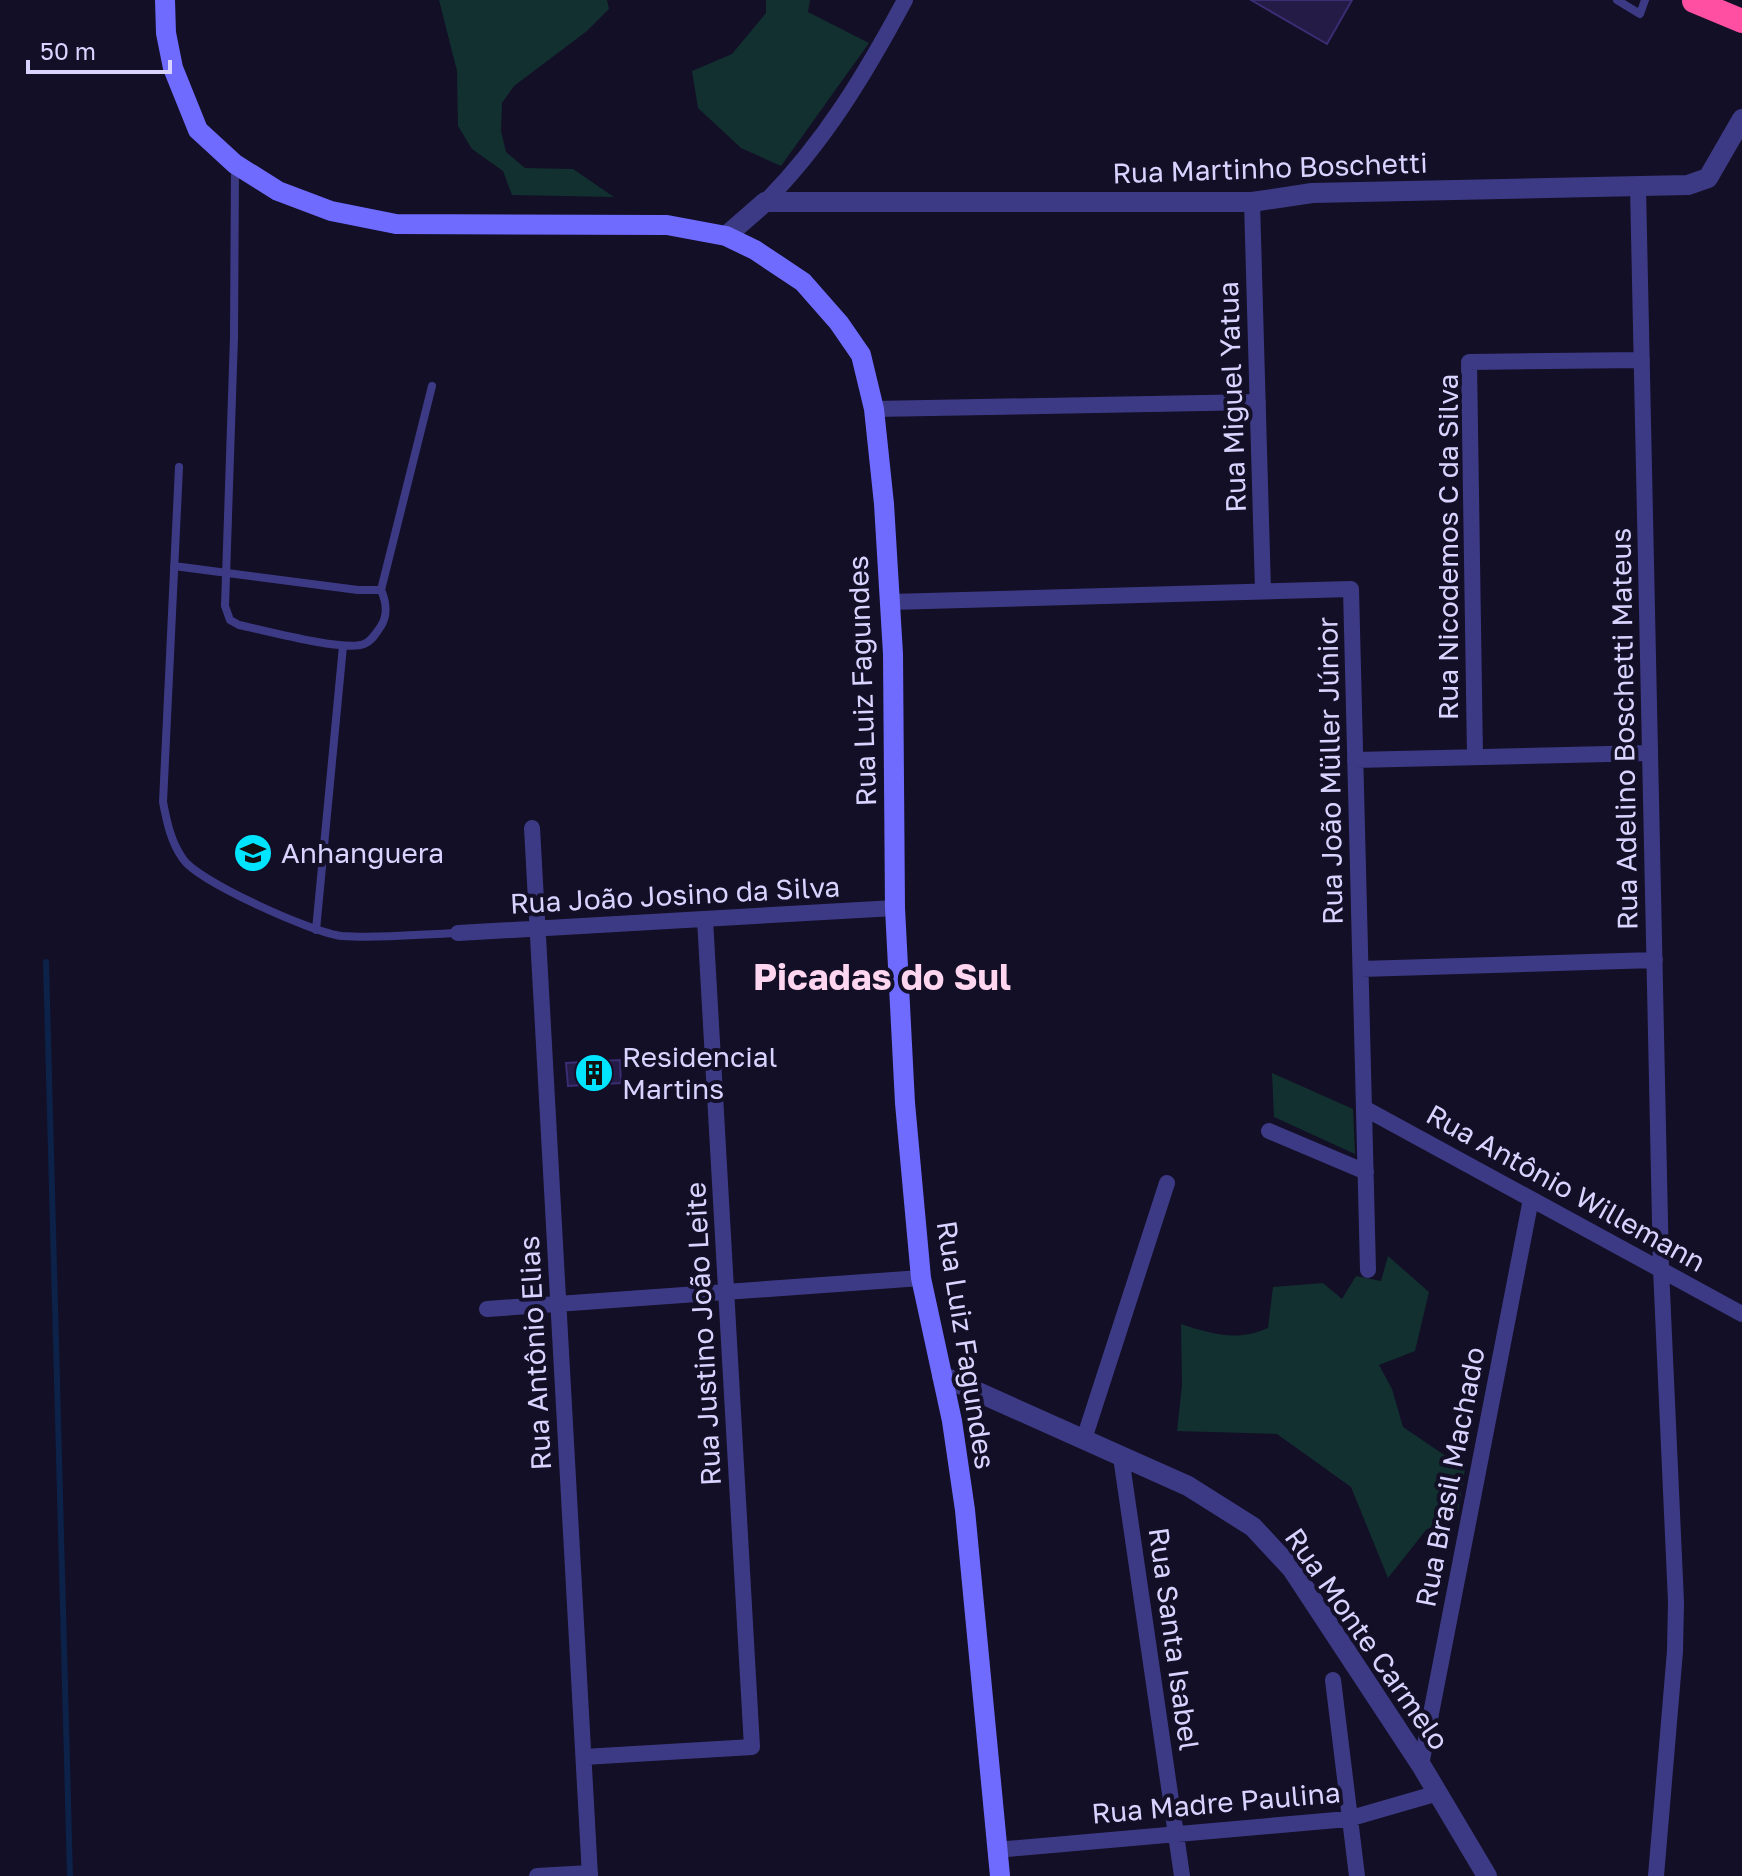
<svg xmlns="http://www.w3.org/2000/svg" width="1742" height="1876" viewBox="0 0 1742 1876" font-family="'Golos Text',sans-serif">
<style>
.green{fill:#12302f}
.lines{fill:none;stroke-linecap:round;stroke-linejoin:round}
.stream{stroke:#0c2248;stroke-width:6}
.building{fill:#241b47;stroke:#3b2d73;stroke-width:2}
.service{stroke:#3d3a85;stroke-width:8}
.minor{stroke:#3d3a85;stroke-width:16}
.tertiary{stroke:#3d3a85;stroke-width:20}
.secondary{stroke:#6f6bff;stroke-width:20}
.motorway{stroke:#ff4fa3;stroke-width:24}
.labels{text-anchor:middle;stroke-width:8;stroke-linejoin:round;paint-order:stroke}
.street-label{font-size:28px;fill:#d9d4ff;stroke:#130f26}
.poi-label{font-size:28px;fill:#d9d4ff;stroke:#130f26;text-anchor:start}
.district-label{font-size:36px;font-weight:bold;fill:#ffd6f0;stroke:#130f26}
</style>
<rect width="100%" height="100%" fill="#130f26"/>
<path class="green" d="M439 0H607L609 9 587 31 514 86 502 103 501 131 506 152 525 168 573 169 614 197 512 195 503 171 472 149 458 126 457 71Z
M766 0H810L808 12 869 43 781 166 741 148 698 108 692 71 732 54 766 13Z
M1272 1073 1353 1109 1355 1154 1274 1117Z
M1388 1256 1429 1292 1415 1351 1379 1365 1392 1389 1403 1427 1465 1469 1458 1512 1426 1530 1388 1578 1351 1487 1277 1434 1177 1431 1182 1385 1181 1324C1212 1334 1237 1342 1268 1328L1273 1287 1323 1283 1342 1299 1356 1276 1381 1281Z"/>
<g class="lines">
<path class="stream" d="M46 962 70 1876"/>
</g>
<path class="building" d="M1251 0H1352L1327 44Z
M620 1060 621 1083 568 1086 566 1063Z"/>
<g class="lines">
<path class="service" d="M1617 0 1640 14 1645 0
M235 165 234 337 225 606 230 620 239 625C263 630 345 652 364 644 372 641 376 633 381 626 388 615 386 601 381 590
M179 467 163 802C167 823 171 842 183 859 199 882 313 933 342 936 379 939 420 934 458 933
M174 566 358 590H381L432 386
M316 930 343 646"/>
<path class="minor" d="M1638 187 1661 1269 1676 1602 1675 1651 1656 1876
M765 202C824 143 866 73 905 0
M1252 202 1263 591
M874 409 1258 402
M890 602 1351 589 1368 1270
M1475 757 1469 362 1642 360
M1355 760 1650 753
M532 828 590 1876
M458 933 895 908
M1361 969 1655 960
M1364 1108 1742 1314
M1269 1131 1366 1172
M487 1309 921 1278
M1084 1439 1167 1183
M1121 1457 1182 1876
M1333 1680 1357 1876
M584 1757 752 1747 705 919
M1421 1765 1531 1199
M996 1850 1348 1819 1438 1793
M537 1876 590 1873"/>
<path class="tertiary" d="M726 236 765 202H1252L1312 193 1688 185 1708 178 1742 119
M942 1376 1188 1486 1253 1527 1292 1569 1421 1765 1487 1876"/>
<path class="secondary" d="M165 0 166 33 173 68 198 130 235 164 278 191 331 211 396 224 667 225 726 236 755 250 803 282 839 323 861 355 874 409 884 504 893 654 895 908 905 1103 921 1278 952 1421 965 1510 1000 1876"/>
<path class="motorway" d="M1694 1 1742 21"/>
</g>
<defs>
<g id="university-disc" transform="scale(2)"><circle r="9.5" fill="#00e5ff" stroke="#130f26"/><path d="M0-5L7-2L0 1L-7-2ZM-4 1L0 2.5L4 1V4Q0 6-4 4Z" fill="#111"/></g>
<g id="building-disc" transform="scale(2)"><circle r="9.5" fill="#00e5ff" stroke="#130f26"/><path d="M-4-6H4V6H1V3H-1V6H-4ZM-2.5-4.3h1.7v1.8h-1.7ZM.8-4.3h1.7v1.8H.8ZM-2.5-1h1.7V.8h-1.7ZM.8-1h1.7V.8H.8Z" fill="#111"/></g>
</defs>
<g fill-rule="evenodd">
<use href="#university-disc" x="253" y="853"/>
<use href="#building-disc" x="594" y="1073"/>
</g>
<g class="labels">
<g class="street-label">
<text transform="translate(1270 168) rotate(-2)" y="10">Rua Martinho Boschetti</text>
<text transform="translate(1232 397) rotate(-92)" y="10">Rua Miguel Yatua</text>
<text transform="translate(1448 547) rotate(-90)" y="10">Rua Nicodemos C da Silva</text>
<text transform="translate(862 681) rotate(-92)" y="10">Rua Luiz Fagundes</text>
<text transform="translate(1624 729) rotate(-91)" y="10">Rua Adelino Boschetti Mateus</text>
<text transform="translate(1330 771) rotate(-91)" y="10">Rua João Müller Júnior</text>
<text transform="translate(675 895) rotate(-3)" y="10">Rua João Josino da Silva</text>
<text transform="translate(1566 1188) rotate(29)" y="10">Rua Antônio Willemann</text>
<text transform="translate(703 1334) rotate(-93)" y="10">Rua Justino João Leite</text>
<text transform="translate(966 1345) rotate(81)" y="10">Rua Luiz Fagundes</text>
<text transform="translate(535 1353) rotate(-93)" y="10">Rua Antônio Elias</text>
<text transform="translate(1450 1477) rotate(-79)" y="10">Rua Brasil Machado</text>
<text transform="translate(1174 1639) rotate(82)" y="10">Rua Santa Isabel</text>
<text transform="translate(1367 1639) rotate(55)" y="10">Rua Monte Carmelo</text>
<text transform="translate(1216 1803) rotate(-5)" y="10">Rua Madre Paulina</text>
</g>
<g class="poi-label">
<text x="281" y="863">Anhanguera</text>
<text x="622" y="1067">Residencial<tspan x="622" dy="32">Martins</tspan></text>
</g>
<g class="district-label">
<text x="882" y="990">Picadas do Sul</text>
</g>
</g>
<path d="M28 60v12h142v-12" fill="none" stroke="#d9d4ff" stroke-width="4"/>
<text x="40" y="60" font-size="24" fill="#d9d4ff" stroke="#130f26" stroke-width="6" paint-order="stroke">50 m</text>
</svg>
